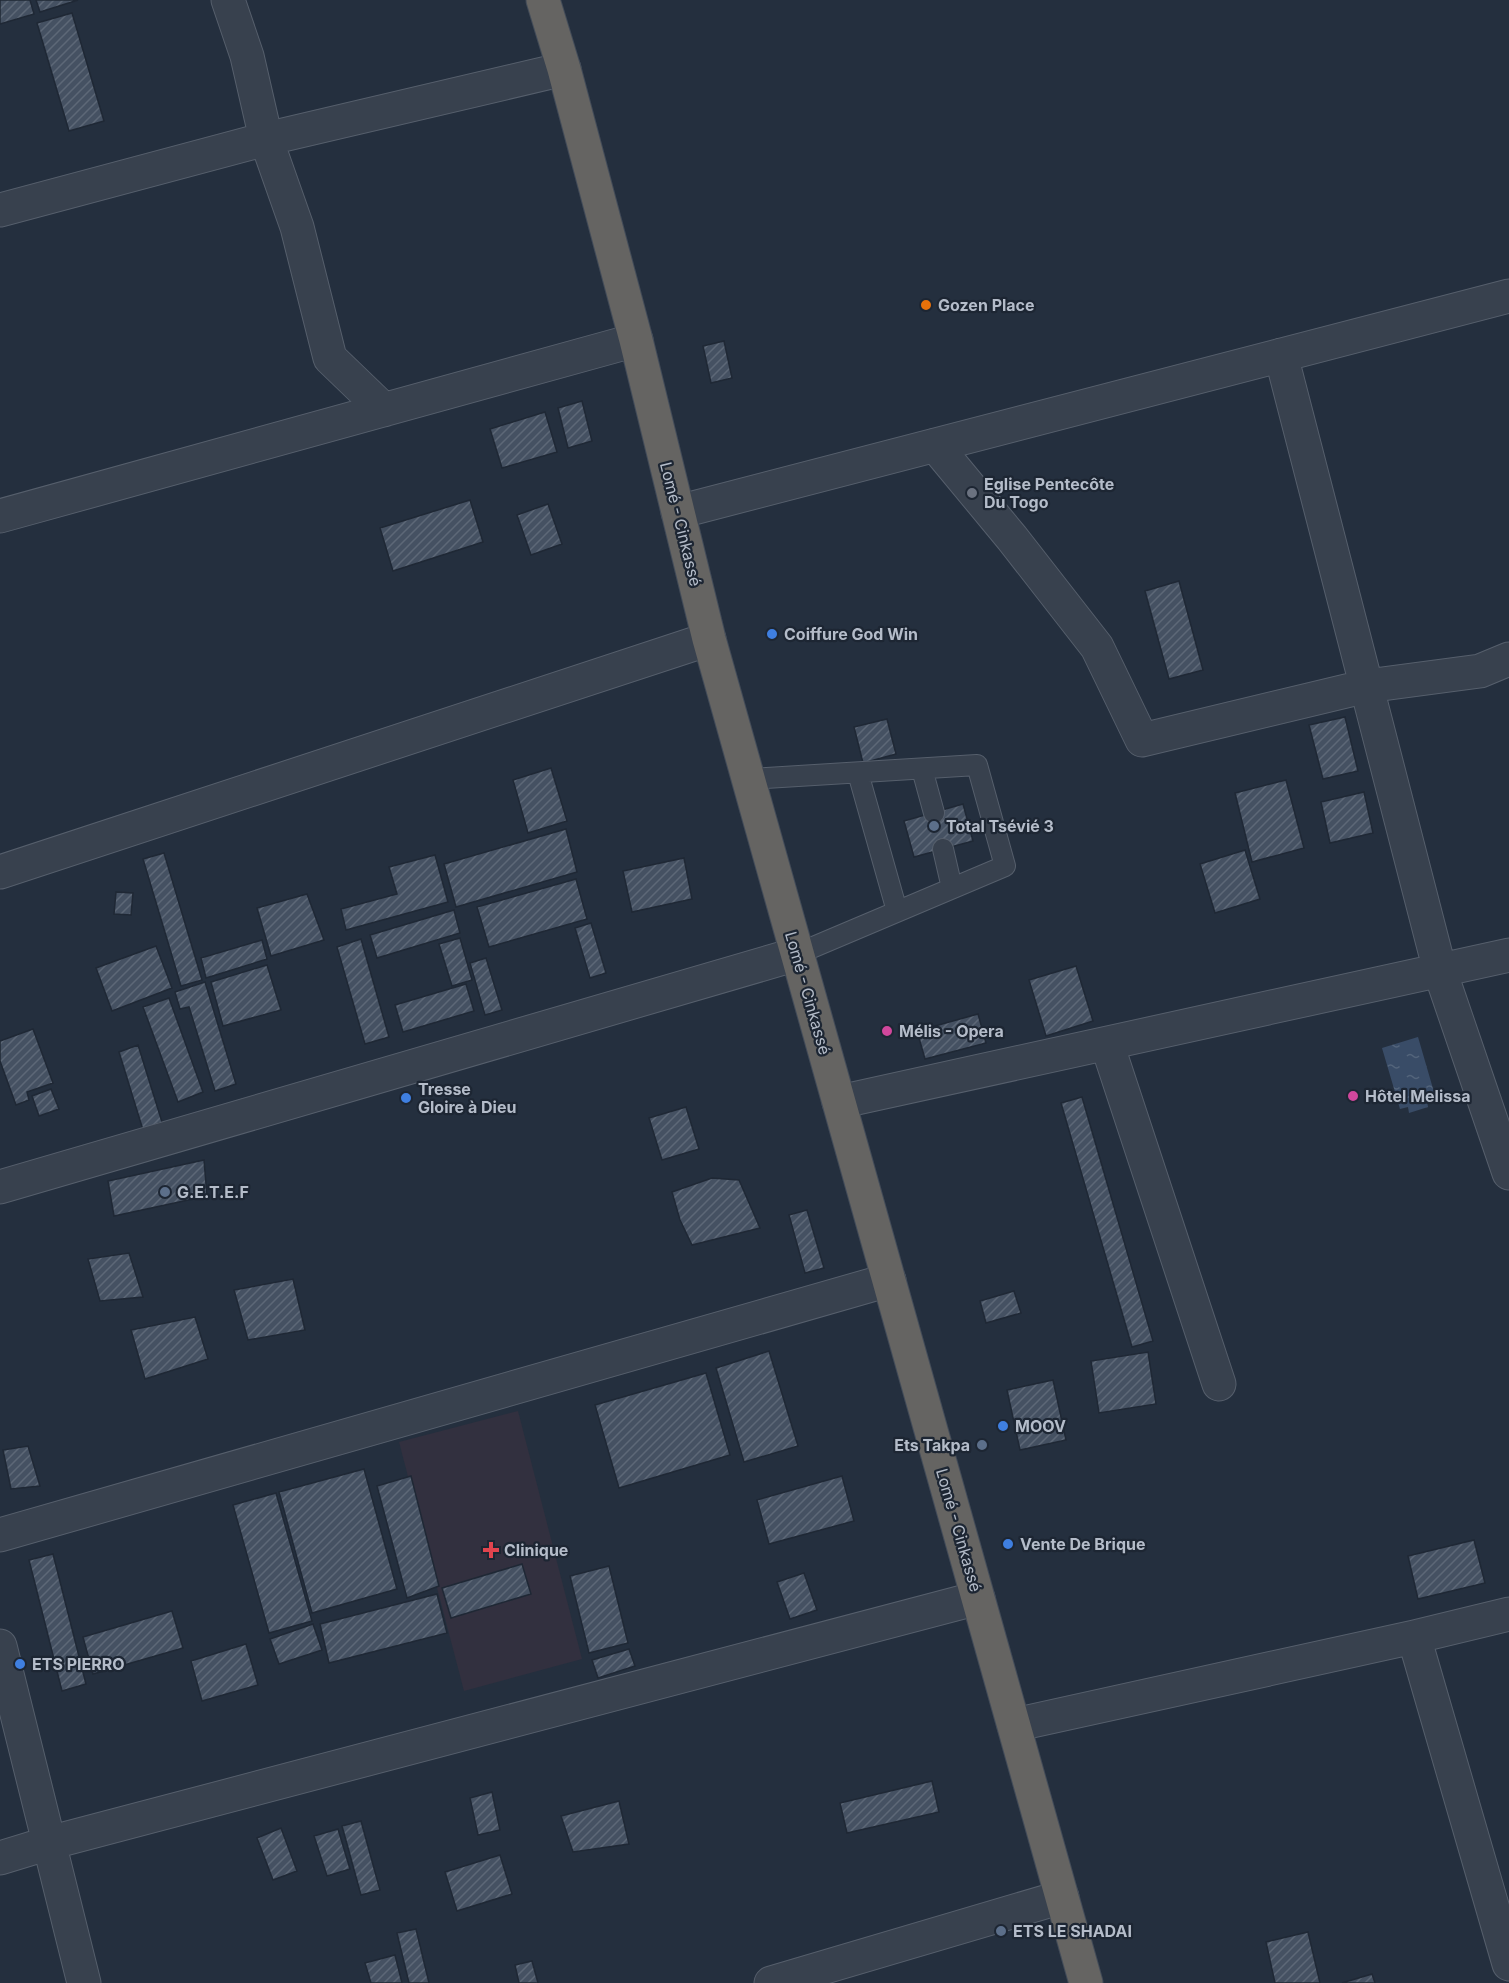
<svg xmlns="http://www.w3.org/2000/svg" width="1509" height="1983" viewBox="0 0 1509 1983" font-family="Inter,sans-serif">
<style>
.medical{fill:#32303f}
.water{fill:url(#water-ripples)}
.building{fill:url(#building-hatch);stroke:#1f2835;stroke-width:1.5}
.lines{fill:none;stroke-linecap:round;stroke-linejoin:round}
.service-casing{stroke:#565f6c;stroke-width:22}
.minor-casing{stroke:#565f6c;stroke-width:35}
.trunk-casing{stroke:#434c59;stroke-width:35}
.service{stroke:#38414e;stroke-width:20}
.minor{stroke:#38414e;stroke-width:33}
.trunk{stroke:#656462;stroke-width:33}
.food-dot{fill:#e8710a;stroke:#1d2633;stroke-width:2}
.worship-dot{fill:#6b7280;stroke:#1d2633;stroke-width:2}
.shop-dot{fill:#3f7fe0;stroke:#1d2633;stroke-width:2}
.service-dot{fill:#5c6f8a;stroke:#1d2633;stroke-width:2}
.hotel-dot{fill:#d1479c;stroke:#1d2633;stroke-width:2}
.health-dot{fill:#e0444e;stroke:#1d2633;stroke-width:2}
.labels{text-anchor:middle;stroke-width:4.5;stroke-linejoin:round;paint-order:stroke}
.poi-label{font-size:16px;font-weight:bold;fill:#b4bcc9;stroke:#1d2633;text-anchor:start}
.street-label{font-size:16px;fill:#b4bcc9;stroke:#1d2633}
</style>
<defs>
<pattern id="water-ripples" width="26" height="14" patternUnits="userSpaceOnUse" patternTransform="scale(1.5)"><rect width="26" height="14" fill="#394c67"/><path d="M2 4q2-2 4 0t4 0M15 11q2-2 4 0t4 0" fill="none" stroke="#53647b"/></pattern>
<pattern id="building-hatch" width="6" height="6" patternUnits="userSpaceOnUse" patternTransform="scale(1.5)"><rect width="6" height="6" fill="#455162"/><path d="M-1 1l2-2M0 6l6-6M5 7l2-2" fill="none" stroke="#5d6877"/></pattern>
</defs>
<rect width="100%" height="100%" fill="#242f3e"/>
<path class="medical" d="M518 1411 582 1659 464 1691 399 1442Z"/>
<path class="water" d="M1418 1037 1436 1099 1427 1101 1428 1107 1409 1113 1408 1107 1400 1109 1382 1048Z"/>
<path class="building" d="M0 0H30L34 14 0 24Z
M36 0H78L40 12Z
M72 13 104 121 69 131 37 23Z
M724 341 732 378 711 383 703 346Z
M582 401 592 441 568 448 558 408Z
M545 412 557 452 502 468 490 429Z
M470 500 483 542 393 571 380 528Z
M548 504 562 544 531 555 517 515Z
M1179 581 1203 670 1169 679 1145 591Z
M1345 717 1358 771 1323 779 1309 725Z
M887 719 896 754 863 763 854 727Z
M551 768 567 821 528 833 513 780Z
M1286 780 1304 848 1252 862 1235 793Z
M1364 792 1373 833 1330 843 1321 802Z
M963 804 973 841 914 857 904 821Z
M566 829 577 872 456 907 444 864Z
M1245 850 1260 899 1215 913 1200 864Z
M164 853 202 980 181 986 143 859Z
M435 855 448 902 346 930 341 909 397 894 389 867Z
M684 858 692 899 632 912 623 871Z
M576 879 587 919 489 947 477 907Z
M116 892 133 893 131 915 114 914Z
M307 894 324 940 271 956 257 908Z
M454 910 460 933 377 958 370 935Z
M591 923 606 973 590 978 575 928Z
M460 938 472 980 452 986 439 944Z
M361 939 389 1037 365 1044 337 947Z
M262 940 267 959 206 978 201 958Z
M156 946 172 988 112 1011 96 968Z
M486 958 502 1010 485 1015 470 963Z
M267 965 281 1010 223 1026 211 982Z
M1076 966 1093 1021 1046 1036 1029 980Z
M205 982 236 1084 215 1091 189 1007 180 1009 175 992Z
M466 984 474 1011 403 1032 395 1005Z
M169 998 203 1092 178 1102 143 1007Z
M978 1014 986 1043 925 1059 917 1031Z
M33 1029 53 1083 27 1092 29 1100 16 1105 0 1061V1041Z
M138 1045 162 1122 143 1130 119 1052Z
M51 1089 59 1109 39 1116 32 1096Z
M1082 1097 1153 1341 1132 1347 1061 1103Z
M686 1107 699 1149 662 1160 649 1118Z
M204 1160 207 1196 114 1216 108 1181Z
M712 1178 739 1180 760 1228 692 1245 680 1220 672 1192Z
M807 1210 824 1268 805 1273 789 1215Z
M129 1253 143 1297 100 1301 88 1259Z
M293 1279 305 1330 248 1340 234 1290Z
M1014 1291 1021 1313 986 1323 980 1301Z
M195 1317 208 1359 145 1379 131 1330Z
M769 1351 798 1446 744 1462 716 1368Z
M1148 1352 1156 1404 1099 1413 1091 1361Z
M706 1373 730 1455 619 1488 595 1405Z
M1053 1380 1066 1440 1020 1450 1007 1390Z
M28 1446 40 1486 11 1489 3 1450Z
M364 1469 397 1589 312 1613 279 1492Z
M411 1476 439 1586 407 1598 377 1486Z
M842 1476 854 1521 769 1544 757 1500Z
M276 1493 312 1621 269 1633 233 1505Z
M1474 1540 1485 1583 1418 1599 1408 1556Z
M53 1554 86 1684 62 1691 29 1560Z
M522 1564 531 1594 451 1618 442 1588Z
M609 1566 628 1643 589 1653 570 1576Z
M804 1573 817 1610 790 1619 777 1582Z
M437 1594 447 1633 329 1663 320 1624Z
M172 1611 183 1648 93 1674 83 1637Z
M313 1624 322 1650 279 1664 270 1639Z
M246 1644 258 1685 202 1701 191 1661Z
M629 1649 635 1666 598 1678 592 1660Z
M932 1781 939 1812 847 1833 840 1803Z
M492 1792 500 1830 478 1835 470 1798Z
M619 1801 629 1844 573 1852 561 1816Z
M361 1821 380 1890 361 1895 342 1826Z
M281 1828 297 1871 273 1880 257 1838Z
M338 1829 350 1869 327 1876 314 1836Z
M500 1855 512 1894 457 1911 445 1872Z
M416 1929 429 1983H409L397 1933Z
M1308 1932 1320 1983H1275L1266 1942Z
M395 1955 402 1983H371L365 1963Z
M532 1961 538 1983H519L515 1965Z
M1372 1974 1375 1983H1342Z"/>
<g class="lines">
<g class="service-casing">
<path id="service" d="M922 769 934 813
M858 773 897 911
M749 779 977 765 1005 866 797 954
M943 849 952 888"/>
</g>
<g class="minor-casing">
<path id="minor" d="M228 0 247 56 266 139 297 227 330 358 384 410
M0 210 266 139 564 69
M1281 355 1440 971 1509 1173
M935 445 1012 538 1097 647 1142 740 1367 686 1480 671 1509 659
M678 512 1509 296
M0 516 636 340
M0 872 709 639
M1107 1044 1219 1384
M839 1102 1509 955
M0 1187 797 954
M0 1535 889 1280
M1414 1637 1509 1964
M0 1646 84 1983
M1014 1725 1414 1637 1509 1614
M0 1858 49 1843 978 1598
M771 1983 1062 1897"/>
</g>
<g class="trunk-casing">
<path id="trunk" d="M543 0 564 69 636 340 709 639 1086 1983"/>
</g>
<use href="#service" class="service"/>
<use href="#minor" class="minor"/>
<use href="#trunk" class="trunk"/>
</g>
<circle class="food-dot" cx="926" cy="305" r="6"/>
<circle class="worship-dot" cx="972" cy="493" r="6"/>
<g class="shop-dot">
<circle cx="772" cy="634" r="6"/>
<circle cx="406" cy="1098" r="6"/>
<circle cx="1003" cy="1426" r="6"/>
<circle cx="1008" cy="1544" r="6"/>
<circle cx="20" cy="1664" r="6"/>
</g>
<g class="service-dot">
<circle cx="934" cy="826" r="6"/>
<circle cx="165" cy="1192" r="6"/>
<circle cx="982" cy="1445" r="6"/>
<circle cx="1001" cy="1931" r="6"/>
</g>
<g class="hotel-dot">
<circle cx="887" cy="1031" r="6"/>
<circle cx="1353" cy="1096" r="6"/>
</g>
<path class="health-dot" d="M488 1541h6v6h6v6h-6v6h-6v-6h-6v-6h6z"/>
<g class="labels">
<g class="poi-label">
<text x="938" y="311">Gozen Place</text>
<text x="984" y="490">Eglise Pentecôte<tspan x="984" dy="18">Du Togo</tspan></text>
<text x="784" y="640">Coiffure God Win</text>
<text x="946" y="832">Total Tsévié 3</text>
<text x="899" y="1037">Mélis - Opera</text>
<text x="418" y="1095">Tresse<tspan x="418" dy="18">Gloire à Dieu</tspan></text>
<text x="1365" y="1102">Hôtel Melissa</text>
<text x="177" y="1198">G.E.T.E.F</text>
<text x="1015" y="1432">MOOV</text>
<text x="970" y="1451" text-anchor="end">Ets Takpa</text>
<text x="1020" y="1550">Vente De Brique</text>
<text x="504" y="1556">Clinique</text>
<text x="32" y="1670">ETS PIERRO</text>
<text x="1013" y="1937">ETS LE SHADAI</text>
</g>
<g class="street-label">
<text transform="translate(681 524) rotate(76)" y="6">Lomé - Cinkassé</text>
<text transform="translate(808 993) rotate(74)" y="6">Lomé - Cinkassé</text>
<text transform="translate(959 1530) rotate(74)" y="6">Lomé - Cinkassé</text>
</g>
</g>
</svg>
